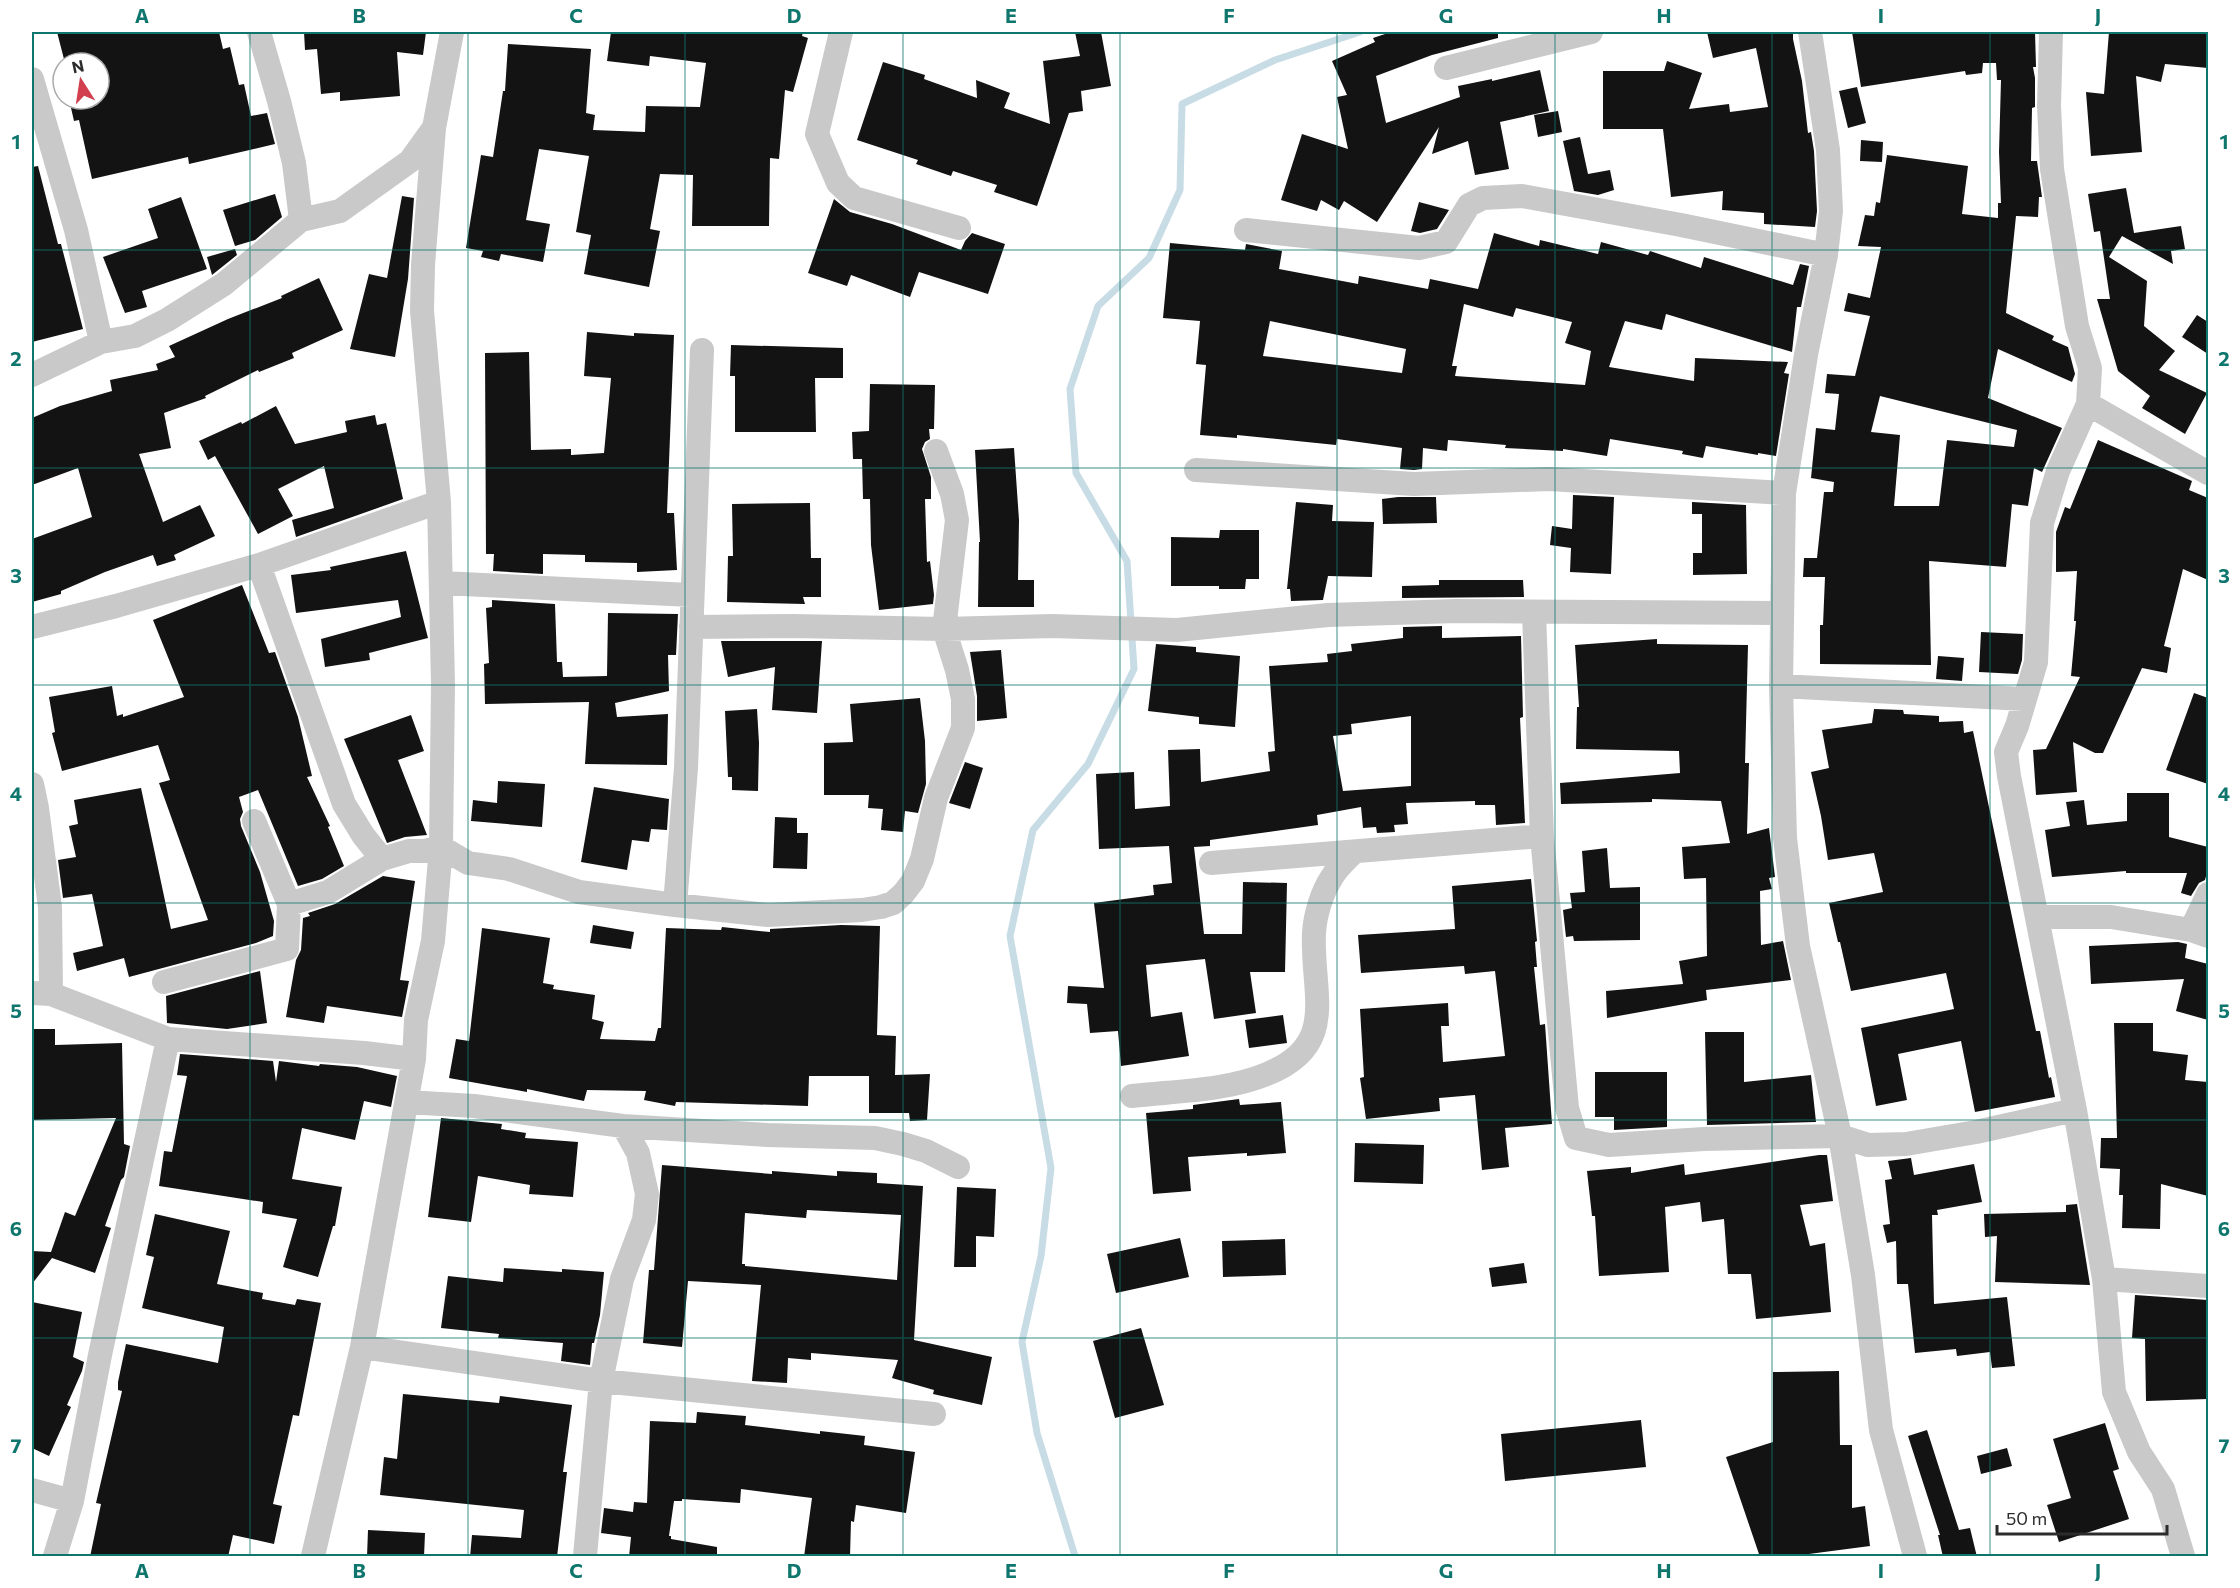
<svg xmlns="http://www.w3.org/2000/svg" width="2240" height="1588" viewBox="0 0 2240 1588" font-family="Commissioner,sans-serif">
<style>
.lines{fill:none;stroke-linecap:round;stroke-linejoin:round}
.stream{stroke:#c8dce6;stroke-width:7}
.building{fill:#131313;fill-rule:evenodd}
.minor{stroke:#c9c9c9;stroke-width:24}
.grid{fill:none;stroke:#0f766e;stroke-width:1.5;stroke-opacity:0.55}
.neatline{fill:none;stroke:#0f766e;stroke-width:2}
.grid-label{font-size:20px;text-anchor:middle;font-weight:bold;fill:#0f766e}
</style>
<rect width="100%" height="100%" fill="#fff"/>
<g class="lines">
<path class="stream" d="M1075 1556 1037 1433 1022 1342 1041 1256 1051 1168 1010 936 1033 830 1088 764 1134 669 1127 561 1076 473 1070 389 1098 306 1149 258 1180 190 1182 104 1275 60 1360 32"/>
</g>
<path class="building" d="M57 32H219L223 49 230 47 239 85 244 84 251 116 267 113 275 144 189 164 188 157 92 179 79 120 74 121 69 99H99V63H65Z
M304 32H426L423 55 397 52 400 96 340 101V92L321 94 317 49 305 50Z
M611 32H803L802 36 808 38 793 92 785 90 779 159 770 158 769 226H692L693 175 660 174 650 229 660 231 649 287 584 274 591 235 576 232 589 156 539 149 526 220 550 224 543 262 501 254 499 261 481 257 483 251 466 248 481 155 493 157 503 91H505L508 44 591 49 586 113 595 115 593 130 645 132 646 106 700 107 706 63 650 56 649 66 607 61Z
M1075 32H1101L1111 86 1081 91 1083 111 1069 113 1037 206 994 192 997 185 953 171 951 176 916 164 918 160 857 140 883 62 925 75 924 79 977 98 976 80 1010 93 1004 108 1050 124 1043 61 1080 56Z
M1391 32H1498V38L1432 55 1376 76 1386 123 1460 97 1458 86 1492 79V81L1540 70 1549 111 1500 122 1509 169 1475 175 1468 141 1432 154 1439 127 1377 222 1344 201 1339 210 1321 200 1317 211 1281 200 1302 134 1348 149 1337 97 1347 95 1332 61 1375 42 1373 38Z
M1707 32H1793V39L1802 81 1808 133 1811 132 1814 151 1817 211 1815 227 1764 224V213L1722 210 1723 191 1671 197 1663 129H1603V71H1664L1667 61 1702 73 1689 109 1729 104 1730 112 1768 107 1756 48 1713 58Z
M1852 32H2035L2036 67H2033L2035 78V107L2032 108 2031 161H2037L2042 197H2039L2038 217 2016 216 2006 313 2054 336 2052 340 2068 347 2075 374 2072 382 1998 349 1988 398 2062 428 2042 472 2034 468 2028 506 2012 504 2006 567 1929 561 1931 665 1820 664V625H1823L1825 577H1803L1804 558H1817L1824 492H1833L1834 482 1811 478 1816 428 1835 430 1839 394 1825 393 1827 374 1855 376 1870 316 1844 311 1848 293 1870 298 1881 247 1858 246 1865 215 1874 216 1876 202 1880 203 1887 155 1968 166 1962 214 1998 218V203H2001L1999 152 2001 80H1997L1996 63H1983L1982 73 1966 75 1965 71 1861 87ZM1880 396 2017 430 2014 447 1947 440 1939 506H1894L1900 435 1871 432Z
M2109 32H2208V68L2165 64 2161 82 2136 76 2142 152 2091 156 2086 92 2104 94Z
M1857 87 1866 123 1848 128 1839 91Z
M1558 111 1562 132 1538 137 1534 115Z
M1580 137 1588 174 1610 170 1614 190 1598 195 1574 191 1563 141Z
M1861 140 1883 142 1882 162 1860 161Z
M38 166 58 244H61L83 329 32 342V167Z
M2126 188 2134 233 2181 226 2185 249 2171 251 2173 264 2122 236 2109 257 2147 281 2144 326 2175 351 2159 370 2207 393 2185 434 2142 408 2150 396 2118 371 2097 299H2110L2100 231 2094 232 2088 194Z
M275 194 282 217 255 240 235 246 223 210Z
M402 196 414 198 408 279 395 357 350 349 369 274 387 278Z
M181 197 207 269 142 291 147 307 125 313 103 257 158 238 148 209Z
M834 199 850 212 892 224 961 250 965 241 972 233 1005 244 988 294 919 272 910 297 851 275 847 286 808 273Z
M1419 202 1449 210 1437 229 1420 233 1411 231Z
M1494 233 1539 246 1540 240 1598 254 1601 242 1648 255 1650 251 1701 268 1704 257 1793 285 1800 264 1809 266 1801 307H1797L1792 352 1666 314 1662 330 1625 321 1609 367 1694 381 1695 358 1788 362 1784 373 1789 374 1776 456 1758 453V455L1706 446 1703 458 1682 454 1683 451 1610 439 1607 456 1563 449V451L1505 448 1506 445 1448 440 1447 451 1423 448 1422 469 1414 470 1400 469 1402 448 1337 439 1336 445 1237 435V438L1200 435 1206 365 1196 364 1200 321 1163 318 1170 243 1245 250 1246 244 1282 251 1279 269 1358 284 1359 276 1428 289 1430 279 1478 289ZM1464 304 1513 317 1516 308 1572 322 1565 343 1591 351 1585 385 1455 376 1457 366H1452ZM1270 321 1406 349 1402 373 1263 356Z
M235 249 237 255 212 275 207 257Z
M319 278 343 330 292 353 294 358 259 372 258 370 205 396 206 398 164 413 171 448 139 454 163 522 200 505 215 536 174 555 176 560 157 566 153 555 105 572 61 591V594L32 602V539L92 517 78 468 32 485V418L60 406 112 391 110 380 158 370 156 364 175 357 169 346 228 319 282 298 281 296Z
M2197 315 2208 322V354L2182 337Z
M587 332 634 336V333L674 335 667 513H674L677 570 637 572V563L585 562V555L543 554V574L493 571 494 554H486L485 353 529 352 531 450 571 449V455L604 453 611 378 584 376Z
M731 345 843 348V378H815L816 432H735V376H730Z
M870 384 935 385 934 429H929L930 439 925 442 922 449 931 477V499H925L927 562 930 561 934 595 933 604 879 610 871 545 870 499H863L862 459H853L852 432 869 431Z
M276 406 295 444 347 432 345 421 375 415 377 425 386 423 403 499 296 537 292 520 334 508 324 466 278 489 293 516 258 534 215 456 208 460 199 441 241 422 242 424Z
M2098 440 2192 481 2189 490 2208 498V580L2183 569 2164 646 2171 648 2167 673 2142 668 2103 753H2095L2073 742 2077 792 2036 795 2033 750 2046 749 2080 677 2071 676 2076 621H2074L2077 571 2056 572V532L2065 507 2070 509Z
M1014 448 1019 520 1018 580H1034V607H978L979 542H980L975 450Z
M1573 495 1614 497 1611 574 1570 572 1571 548 1550 545 1552 526 1572 529Z
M1398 497H1436L1437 523 1383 524 1382 499Z
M1296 502 1333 505 1332 521 1374 522 1372 577 1328 576 1323 600 1291 601 1290 589H1287Z
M1692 502 1746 505 1747 574 1693 575V553H1702V514H1692Z
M810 503 811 558H821V597H803L805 604 727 602 728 556H733L732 504Z
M1220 530H1259V579H1246L1245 589H1219V586H1171V537L1219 538Z
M406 551 428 638 369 653 370 660 325 667 321 639 401 617 398 600 296 613 291 575 331 570 330 567Z
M1439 580H1523L1524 597 1402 598V586L1439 585Z
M242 585 269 653 275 652 298 717 312 776 307 777 330 826 328 827 344 866 322 879 298 886 258 790 239 797 243 812 240 819 241 826 260 872 274 921 273 936 256 943 129 977 124 958 77 971 73 953 103 946 92 894 63 898 58 860 76 857 69 826 78 824 74 800 141 788 171 929 208 920 159 783 170 780 158 745 62 771 52 733 55 732 49 697 112 686 117 716 123 714V717L184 697 153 620Z
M492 600 555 604 557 662H562L563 677 607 676 608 613 678 614 676 655H668L669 691 615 703 617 717 668 714 667 765 585 764 589 702 485 704 484 664 489 663 486 608 492 607Z
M1442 626V638L1521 636 1523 717 1520 718 1525 823 1496 825 1495 805H1475V801L1406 803 1408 824 1394 825 1395 832 1377 833 1376 827 1363 828 1361 807 1317 815 1318 825 1210 840V846L1194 847 1204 934H1242L1243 882 1287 883 1285 972H1250L1256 1013 1214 1019 1205 959 1146 965 1151 1017 1182 1012 1189 1056 1121 1066 1118 1031 1090 1033 1087 1004 1067 1003 1068 986 1104 988 1094 903 1154 895 1153 885 1172 883 1169 846 1099 849 1096 774 1134 772 1135 809 1170 806 1168 750 1200 749 1201 782 1270 771 1268 752 1275 751 1269 666 1328 662 1327 654 1352 651 1351 644 1403 638V627ZM1411 716V786L1343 791 1333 736 1352 734 1351 724Z
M1981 632 2023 634 2022 660 2018 674 1979 672Z
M1657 639V644L1748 645 1745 763H1749L1747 834 1769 828 1775 877 1769 878 1772 889 1760 891 1761 945 1783 941 1791 980 1706 990 1707 1000 1607 1018 1606 991 1683 984 1679 961 1707 956 1706 878 1684 879 1682 847 1730 843 1721 801 1652 799V802L1561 804 1560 783 1680 773 1679 751 1576 749 1577 707H1579L1575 645Z
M721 641H822L817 713 772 710 775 667 728 677Z
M1156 644 1196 647V652L1240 656 1235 727 1199 724V717L1148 711Z
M1001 650 1007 718 977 721V696L970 652Z
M1938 656 1964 658 1962 681 1936 679Z
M2194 693 2208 698V784L2166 770Z
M920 698 925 741 926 784 918 813 905 811 903 832 881 830 883 809 868 808 869 795H824V743L853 742 850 704Z
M757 709 759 743 758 791 732 790V777H728L725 711Z
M1874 709 1903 710 1904 714 1939 716V722L1963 721 1964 733 1973 731 2036 1031H2040L2049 1078 2051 1077 2055 1097 1975 1112 1961 1041 1898 1054 1907 1100 1876 1106 1861 1028 1954 1009 1946 973 1851 991 1840 942H1838L1829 903 1883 892 1874 853 1828 860 1821 816 1811 772 1829 768 1822 730 1872 723Z
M411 715 424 751 398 760 427 835 405 837 387 843 344 739Z
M965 762 983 768 970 809 949 803Z
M498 781 545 784 542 827 471 821 473 800 497 803Z
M594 787 669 799 667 830 651 829 649 842 632 840 627 870 581 862Z
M2127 793H2169V837L2208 847V869L2205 880 2199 883 2191 896 2181 893 2187 873H2126V871L2052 877 2045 830 2070 826 2066 802 2084 800 2087 825 2127 821Z
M775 817 797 818V833H808L807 869 773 868Z
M1607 848 1610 888 1640 887V940L1574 941 1573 936 1566 937 1563 910 1572 908 1570 893 1585 892 1582 851Z
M383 876 415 881 400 980 409 981 402 1017 327 1006 324 1023 286 1017 296 960 301 950 303 918 310 916 308 913 335 904Z
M1531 879 1537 941 1535 942 1537 967H1534L1540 1025 1545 1024 1552 1124 1505 1128 1509 1167 1482 1170 1475 1095 1439 1098 1440 1111 1366 1119 1360 1078 1364 1077 1360 1009 1448 1003 1449 1026H1441L1443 1062 1505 1056 1495 971 1465 974 1464 966 1361 973 1358 935 1455 929 1452 886Z
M593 925 634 932 631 949 590 943Z
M841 925 880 926 877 1035 896 1036 895 1075 930 1074 927 1120 910 1121 909 1113H869V1076H809L808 1106 676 1102 675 1106 644 1100 646 1091 587 1090 584 1101 527 1089V1092L449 1078 456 1039 469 1041 482 928 550 938 543 983 554 985 553 989 595 995 592 1019 604 1022 600 1039 655 1041 658 1028H661L666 928 721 930 722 927 770 932V929Z
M2178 942 2187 944 2185 958 2208 964V1020L2176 1011 2184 979 2091 984 2089 946Z
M260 971 267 1023 227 1029 167 1023 166 996Z
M1283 1015 1287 1043 1249 1048 1245 1020Z
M2114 1023H2153V1051L2188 1055 2185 1080 2208 1082V1196L2161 1184 2160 1229 2122 1228 2123 1195H2119L2120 1169 2100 1168 2101 1138H2117Z
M32 1029H55V1045L122 1043 124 1144 130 1146 124 1177 121 1180 105 1226 111 1228 95 1273 52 1258 32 1284V1251L51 1252 65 1212 75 1216 116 1118 32 1120Z
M1705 1032H1744V1082L1811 1075 1816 1122 1707 1125Z
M180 1054 273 1061 276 1082 279 1061 319 1066 320 1064 357 1067 397 1076 391 1107 364 1101 355 1140 302 1128 292 1179 342 1187 335 1226H333L318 1277 283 1267 297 1219 262 1213 263 1202 159 1186 164 1151 172 1152 187 1076 177 1075Z
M1595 1072H1667V1127L1614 1130V1117H1595Z
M1239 1099 1240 1105 1281 1102 1286 1153 1247 1156V1153L1188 1157 1191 1191 1153 1194 1146 1113 1193 1109V1105Z
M441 1118 502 1124 501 1129 526 1133 525 1138 578 1142 573 1197 529 1194 530 1185 478 1176 471 1222 428 1217Z
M1355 1143 1424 1145 1423 1184 1354 1182Z
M1819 1155H1827L1833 1201 1800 1205 1810 1246 1825 1243 1831 1312 1756 1319 1751 1274H1728L1724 1219 1702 1222 1700 1202 1665 1207 1669 1272 1599 1276 1595 1216H1592L1587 1171 1631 1167V1173L1684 1164 1685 1175Z
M1911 1158 1914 1175 1974 1164 1982 1202 1937 1210 1938 1215H1932L1934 1304 2007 1297 2015 1366 1992 1368 1990 1352 1957 1356 1956 1349 1915 1353 1908 1284H1897L1896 1241 1887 1243 1883 1225 1890 1224 1885 1180 1892 1179 1888 1161Z
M662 1165 772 1174V1171L837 1176V1171L877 1173V1183L923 1186 914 1340 992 1357 982 1405 933 1394 934 1390 892 1378 898 1360 811 1353V1360L788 1358 787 1383 752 1381 761 1285 688 1281 682 1347 643 1343 649 1270H654ZM807 1210 901 1215 897 1280 745 1266V1264H742L745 1213 806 1218Z
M957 1187 996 1189 994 1237 976 1236V1267H954Z
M2077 1204 2090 1285 1995 1282 1997 1236 1985 1237 1984 1214 2066 1212V1205Z
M155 1214 230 1231 217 1284 263 1293 262 1299 295 1305 297 1299 321 1303 299 1416 293 1415 273 1504 282 1506 274 1544 233 1535 228 1557H90L101 1504 96 1503 122 1391 118 1390V1382L126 1344 218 1363 224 1327 142 1308 154 1257 146 1255Z
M1180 1238 1189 1277 1116 1293 1107 1254Z
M1285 1239 1286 1275 1223 1277 1222 1241Z
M1524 1263 1527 1283 1492 1287 1489 1268Z
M504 1268 562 1272V1269L604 1272 600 1315 594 1343H592L590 1365 561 1361 563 1343 498 1338 499 1334 441 1328 448 1276 503 1282Z
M2135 1295 2208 1300V1399L2146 1401 2145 1339 2132 1338Z
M32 1302 82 1312 73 1357 84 1362 82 1371 67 1405 71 1407 49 1456 32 1448Z
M1141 1328 1164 1405 1115 1418 1093 1341Z
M1839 1371 1840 1445H1852V1508L1865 1506 1870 1546 1786 1557H1760L1726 1457 1773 1442V1372Z
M403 1394 499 1403 500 1396 572 1405 563 1472H567L557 1557H470L472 1535 521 1538 524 1510 380 1495 384 1457 397 1459Z
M697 1412 746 1416 745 1425 820 1434V1431L865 1436 864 1445 915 1452 906 1513 856 1505 854 1522 851 1521 850 1557H804L812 1498 741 1489 740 1503 682 1499V1501H674L669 1536H671V1539L717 1547V1557H629L631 1537 601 1533 604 1508 633 1512 634 1502 647 1503 650 1421 696 1423Z
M1641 1420 1646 1467 1505 1481 1501 1434Z
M2105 1423 2119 1469 2113 1471 2129 1519 2059 1542 2047 1505 2071 1498 2053 1439Z
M1927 1430 1959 1530 1970 1528 1977 1557H1943L1938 1535H1940L1908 1436Z
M2007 1448 2012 1466 1981 1474 1977 1456Z
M368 1530 425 1533 424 1557H367Z"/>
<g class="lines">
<path class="minor" d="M259 32 279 101 294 163 301 220
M841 32 817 134 838 183 854 198 959 228
M1810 32 1828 150 1831 211 1826 255 1806 355 1784 493 1781 686 1785 838 1798 946 1840 1136 1863 1275 1881 1430 1915 1556
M2051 32 2049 106 2052 169 2077 326 2090 368 2088 404 2058 471 2042 523 2036 662 2017 726 2006 752 2009 776 2075 1110 2104 1279 2114 1392 2139 1452 2163 1489 2183 1556
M1446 68 1591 32
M32 79 76 230 101 342
M1246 230 1419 248 1446 242 1469 205 1483 198 1522 196 1681 225 1826 255
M32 375 101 342 135 336 167 320 224 284 301 220 340 211 410 161 433 129
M2088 404 2208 473
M1196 470 1414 484 1549 479 1784 493
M259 565 344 804 363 835 382 859
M441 583 691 595
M1534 612 1542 836 1567 1108 1576 1138 1609 1145 1704 1139 1840 1136 1868 1145 1906 1144 1976 1132 2075 1110
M32 627 116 606 259 565 439 502
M691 627 793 626 944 629 1052 626 1177 630 1328 615 1457 611 1782 613
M1781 686 2024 699
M32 784 37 808 50 907 51 994
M254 821 289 904
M1211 863 1542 836
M675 905 686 768 702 350
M2037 917H2111L2191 930 2208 936
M2191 930 2208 894
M164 982 287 949 289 904 328 892 382 859 409 851H425L441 847 468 863 509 869 579 892 675 905 768 915 862 910 881 907 893 903 903 894 913 881 922 859 936 798 963 728V699L957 670 944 629 957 520 952 494 936 451
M32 993 51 994 168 1039 364 1053 414 1059 416 1020 433 941 441 847 443 685 439 502 422 311 423 265 434 128 452 32
M1132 1096C1176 1091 1226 1091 1267 1074 1340 1045 1311 993 1314 933 1315 915 1322 892 1332 877 1337 868 1346 860 1353 853
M407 1102 474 1106 623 1126 767 1135 875 1138 903 1144 926 1151 958 1167
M2104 1279 2208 1286
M362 1347 601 1381 934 1414
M32 1490 72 1501
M55 1556 72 1501 100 1355 168 1039
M313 1556 362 1347 414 1059
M585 1556 601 1381 622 1279 644 1220 647 1194 638 1153 623 1126"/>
</g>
<path class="grid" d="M250 32V1556M468 32V1556M685 32V1556M903 32V1556M1120 32V1556M1337 32V1556M1555 32V1556M1772 32V1556M1990 32V1556M32 250H2208M32 468H2208M32 685H2208M32 903H2208M32 1120H2208M32 1338H2208"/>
<rect width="2240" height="1588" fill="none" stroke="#ffffff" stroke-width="66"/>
<g transform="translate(81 81) rotate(348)"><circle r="28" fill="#ffffff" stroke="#ababab" stroke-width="1.5"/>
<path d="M0-4.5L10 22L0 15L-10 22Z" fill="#d23f4f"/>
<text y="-9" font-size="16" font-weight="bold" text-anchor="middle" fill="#2c2c2c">N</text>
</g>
<path d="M1997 1525v9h170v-9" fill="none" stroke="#2c2c2c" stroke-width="3"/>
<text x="2006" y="1525" font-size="18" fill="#2c2c2c" stroke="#ffffff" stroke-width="4.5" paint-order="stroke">50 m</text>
<rect x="33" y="33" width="2174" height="1522" class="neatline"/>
<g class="grid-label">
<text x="142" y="23">A</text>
<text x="359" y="23">B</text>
<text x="576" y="23">C</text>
<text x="794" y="23">D</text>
<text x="1011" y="23">E</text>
<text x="1229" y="23">F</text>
<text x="1446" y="23">G</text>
<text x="1664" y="23">H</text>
<text x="1881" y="23">I</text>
<text x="2098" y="23">J</text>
<text x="16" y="149">1</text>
<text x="2224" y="149">1</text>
<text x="16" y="366">2</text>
<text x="2224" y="366">2</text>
<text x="16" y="583">3</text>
<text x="2224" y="583">3</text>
<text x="16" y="801">4</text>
<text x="2224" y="801">4</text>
<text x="16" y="1018">5</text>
<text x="2224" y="1018">5</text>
<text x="16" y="1236">6</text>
<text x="2224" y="1236">6</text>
<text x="16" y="1453">7</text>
<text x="2224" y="1453">7</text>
<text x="142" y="1578">A</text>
<text x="359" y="1578">B</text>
<text x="576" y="1578">C</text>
<text x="794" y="1578">D</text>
<text x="1011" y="1578">E</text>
<text x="1229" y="1578">F</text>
<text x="1446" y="1578">G</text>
<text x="1664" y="1578">H</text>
<text x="1881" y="1578">I</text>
<text x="2098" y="1578">J</text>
</g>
</svg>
